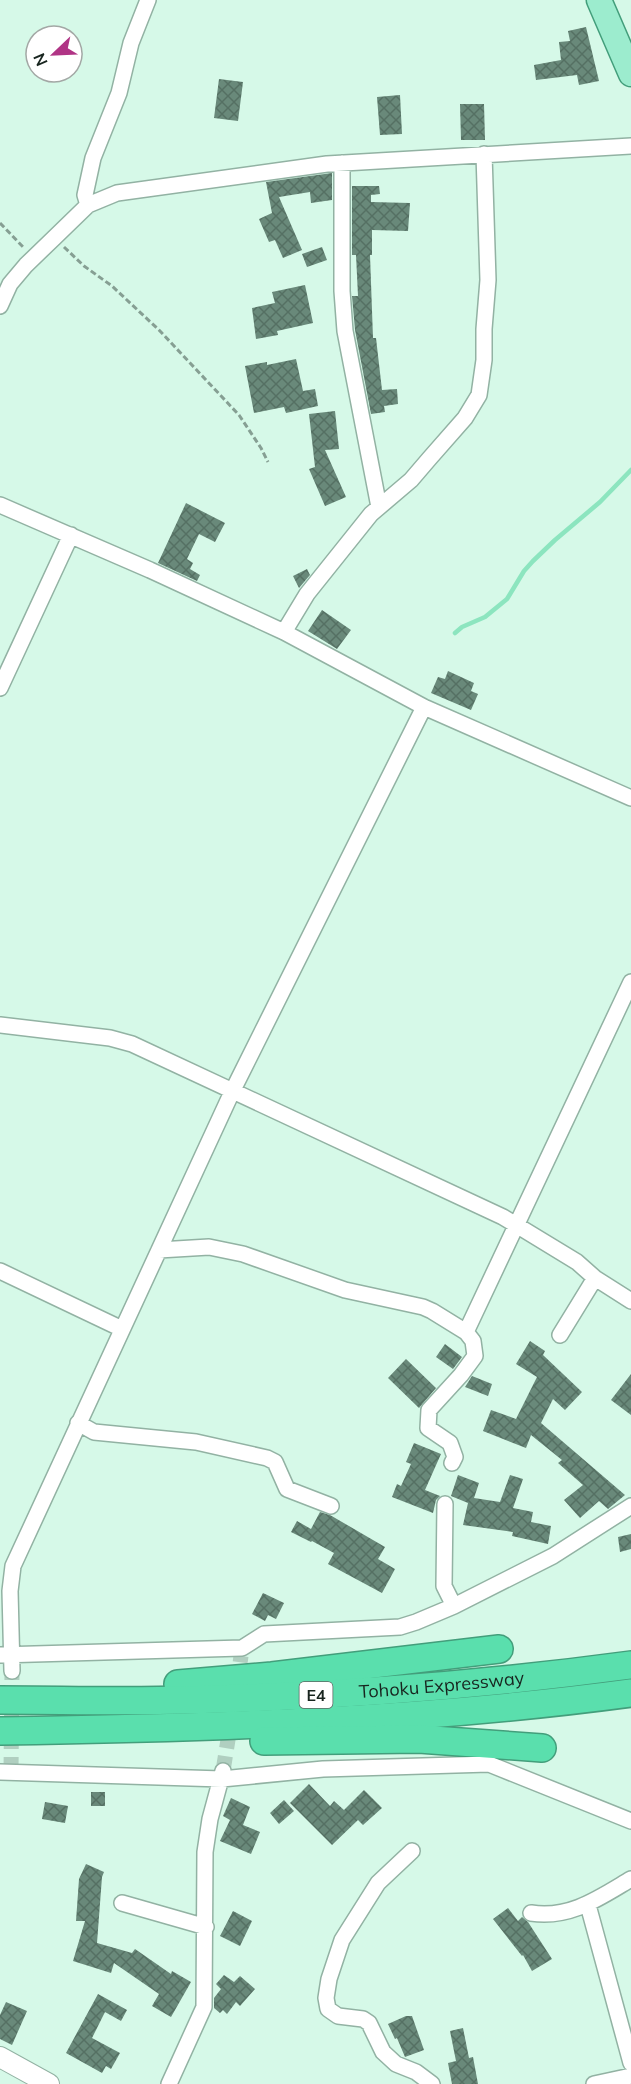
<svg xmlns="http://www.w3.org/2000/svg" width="631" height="2084" viewBox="0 0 631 2084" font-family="Mulish,sans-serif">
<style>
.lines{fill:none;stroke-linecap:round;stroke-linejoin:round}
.stream{stroke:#8ce5bf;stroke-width:4.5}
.building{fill:url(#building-cross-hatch)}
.minor-tunnel{stroke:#b0cfc0;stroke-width:15;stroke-dasharray:15 8;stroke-linecap:butt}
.minor-casing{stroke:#92b2a3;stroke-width:18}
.tertiary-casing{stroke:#92b2a3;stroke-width:22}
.primary-casing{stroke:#439e7b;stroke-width:27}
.motorway-casing{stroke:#439e7b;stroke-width:30}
.path{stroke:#869f93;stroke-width:3;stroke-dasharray:6 3;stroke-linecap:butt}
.minor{stroke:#fff;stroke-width:15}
.tertiary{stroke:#fff;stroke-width:20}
.primary{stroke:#9cecce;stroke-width:24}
.motorway{stroke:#5adfad;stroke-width:27}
.labels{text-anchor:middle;stroke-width:6;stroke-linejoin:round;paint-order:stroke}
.shield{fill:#fff;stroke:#5d6662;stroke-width:1.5}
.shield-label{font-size:16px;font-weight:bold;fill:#18251f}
.street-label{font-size:18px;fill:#18251f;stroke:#fff}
</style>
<defs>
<pattern id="building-cross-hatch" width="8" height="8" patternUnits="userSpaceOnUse" patternTransform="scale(1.5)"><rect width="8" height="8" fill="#69897a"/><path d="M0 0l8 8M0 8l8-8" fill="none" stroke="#557063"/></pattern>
</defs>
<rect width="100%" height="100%" fill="#d6f9e8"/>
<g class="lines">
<path class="stream" d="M455 633 462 627 485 617 507 599 524 571 533 561 555 540 600 502 631 470"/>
</g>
<path class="building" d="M586 27 599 81 579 85 577 75 536 80 534 65 561 60 559 42 570 41 568 31Z
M219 79 243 82 238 121 214 118Z
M400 95 402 134 380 135 377 97Z
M460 104H484L485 140H461Z
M332 173V200L311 203 310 192 279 197 302 250 283 258 275 240 269 242 259 219 272 213 266 182Z
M352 186H379L380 194 371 195V202L410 203 408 231 372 230V255H370L373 338H376L382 390 397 389 398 404 384 406 385 412 371 414 355 330 352 296H358L356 255H352Z
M322 247 327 260 307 267 302 254Z
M305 285 313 323 277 331 278 335 256 339 252 308 275 303 272 292Z
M296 359 303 391 315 389 318 406 286 413 284 407 254 413 245 366 267 362V365Z
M335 411 339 449 325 450 346 497 325 506 309 469 315 467 309 414Z
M186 503 225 523 215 542 199 534 187 559 193 563 190 569 200 575 197 581 158 563Z
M307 569 310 575 299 588 293 576Z
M322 610 351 630 337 649 308 631Z
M448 671 474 683 471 691 478 694 471 710 431 693 438 677 445 679Z
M530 1341 545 1351 543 1355 582 1392 565 1410 553 1399 541 1423 625 1495 608 1509 599 1501 580 1518 564 1500 583 1485 558 1463 562 1460 531 1435 526 1448 483 1431 491 1410 516 1419 537 1377 516 1364Z
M445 1344 462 1357 453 1369 436 1357Z
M406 1359 436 1388 419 1408 388 1378Z
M631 1374V1415L611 1400Z
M472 1376 492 1384 488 1396 465 1387Z
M414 1443 441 1454 425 1490 440 1496 436 1500 433 1513 392 1497 397 1484 401 1486 411 1464 406 1462Z
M458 1475 479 1483 474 1498 500 1502 510 1475 523 1479 513 1508 533 1512 531 1522 551 1526 548 1544 512 1536 513 1532 463 1525 468 1503 451 1496Z
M320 1512 330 1515 385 1547 378 1559 395 1569 382 1593 328 1564 334 1553 312 1541 311 1542 291 1532 297 1521 311 1529Z
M631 1534V1549L620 1552 618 1537Z
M263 1593 284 1603 276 1619 268 1615 265 1621 252 1614Z
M309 1784 330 1806 334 1801 344 1810 364 1790 382 1808 363 1825 358 1820 332 1845 290 1803Z
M91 1792H105V1806H91Z
M231 1798 250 1807 243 1825 260 1832 251 1854 220 1841 230 1820 223 1816Z
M284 1800 294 1811 279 1824 270 1813Z
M45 1802 68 1806 65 1823 42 1819Z
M86 1864 104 1872 102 1877 97 1943 132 1953 135 1949 171 1974 172 1971 191 1982 171 2017 152 2006 159 1994 114 1963 111 1973 73 1961 85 1921H76L79 1879Z
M508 1908 518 1921 522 1917 528 1922 552 1959 532 1971 523 1955 522 1956 493 1919Z
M233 1911 252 1921 240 1946 220 1936Z
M224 1975 234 1982 240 1976 255 1989 240 2006 236 2002 227 2014 223 2010 220 2013 214 2008V1998L221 1989 216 1984Z
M98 1994 127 2010 121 2021 105 2012 92 2038 120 2053 111 2069 106 2066 102 2073 66 2053Z
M6 2002 27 2011 12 2045 0 2039V2015Z
M406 2016H412L424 2050 405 2057 397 2038 395 2039 388 2024Z
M463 2028 469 2058 473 2057 478 2084H452L448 2063 456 2061 450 2031Z"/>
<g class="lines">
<path class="minor-tunnel" d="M237 1685 241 1656
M223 1771 231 1721
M11 1772 12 1671"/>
<g class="minor-casing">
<path id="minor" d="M342 163V291L345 331 379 507
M88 205 85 195 93 158 119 93 131 43 148 0
M0 306 10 284 26 265 54 238 88 205 117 193 327 164 631 146
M0 505 150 570 284 632 424 707 631 798
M284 632 307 594 371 514 411 480 429 459 465 418 479 395 484 360V329L488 280 484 154
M0 688 71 535
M0 1025 110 1038 132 1044 503 1217 577 1262 595 1278 631 1301
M159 1250 209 1247 243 1254 345 1290 423 1307 432 1311 466 1332
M0 1271 122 1329
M560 1335 595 1278
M78 1423 94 1432 196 1442 267 1458 275 1462 287 1489 331 1506
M452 1463 455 1457 450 1443 428 1428 429 1410 461 1375 475 1356 473 1341 466 1332 631 982
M445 1504 444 1586 454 1606
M0 1655 242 1648 264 1634 400 1627 416 1622 454 1606 553 1556 631 1506
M12 1671 10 1591 13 1566 232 1092 424 707
M0 1772 222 1779 323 1769 489 1764 631 1821
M412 1851 378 1883 342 1940 329 1979 326 1998 328 2009 338 2016 363 2019 369 2023 383 2052 396 2064 416 2072 432 2084
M122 1903 206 1927
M588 1905 631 2063
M531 1913C570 1919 599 1898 631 1879
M169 2084 204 2007 205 1852 210 1819 223 1771
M594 2084 631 2076"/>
</g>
<g class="tertiary-casing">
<path id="tertiary" d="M0 2057 49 2084"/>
</g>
<g class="primary-casing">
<path id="primary" d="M599 0 631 74"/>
</g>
<g class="motorway-casing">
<g id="motorway">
<path d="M178 1684 272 1676 499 1649"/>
<path id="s1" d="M0 1700C62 1700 125 1702 187 1700 335 1696 483 1685 631 1665"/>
<path d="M0 1731C211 1728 422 1721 631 1693"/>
<path d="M264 1741 419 1739 542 1748"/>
</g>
</g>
<path class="path" d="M0 223 24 248
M64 247 84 266 112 286 159 330 239 415 261 448 268 462"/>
<use href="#minor" class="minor"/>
<use href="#tertiary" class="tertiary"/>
<use href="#primary" class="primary"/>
<use href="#motorway" class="motorway"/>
</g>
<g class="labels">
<rect class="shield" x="299.5" y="1682" width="33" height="26" rx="4.5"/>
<g class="shield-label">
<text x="316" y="1701">E4</text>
</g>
<g class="street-label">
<text dy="6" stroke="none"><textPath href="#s1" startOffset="442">Tohoku Expressway</textPath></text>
</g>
</g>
<g transform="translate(54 54) rotate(247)"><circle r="28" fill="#ffffff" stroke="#a3a8a5" stroke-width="1.5"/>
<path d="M0-4.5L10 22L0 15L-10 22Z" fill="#b03485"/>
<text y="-9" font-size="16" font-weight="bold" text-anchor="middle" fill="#18251f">N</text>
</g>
</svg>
